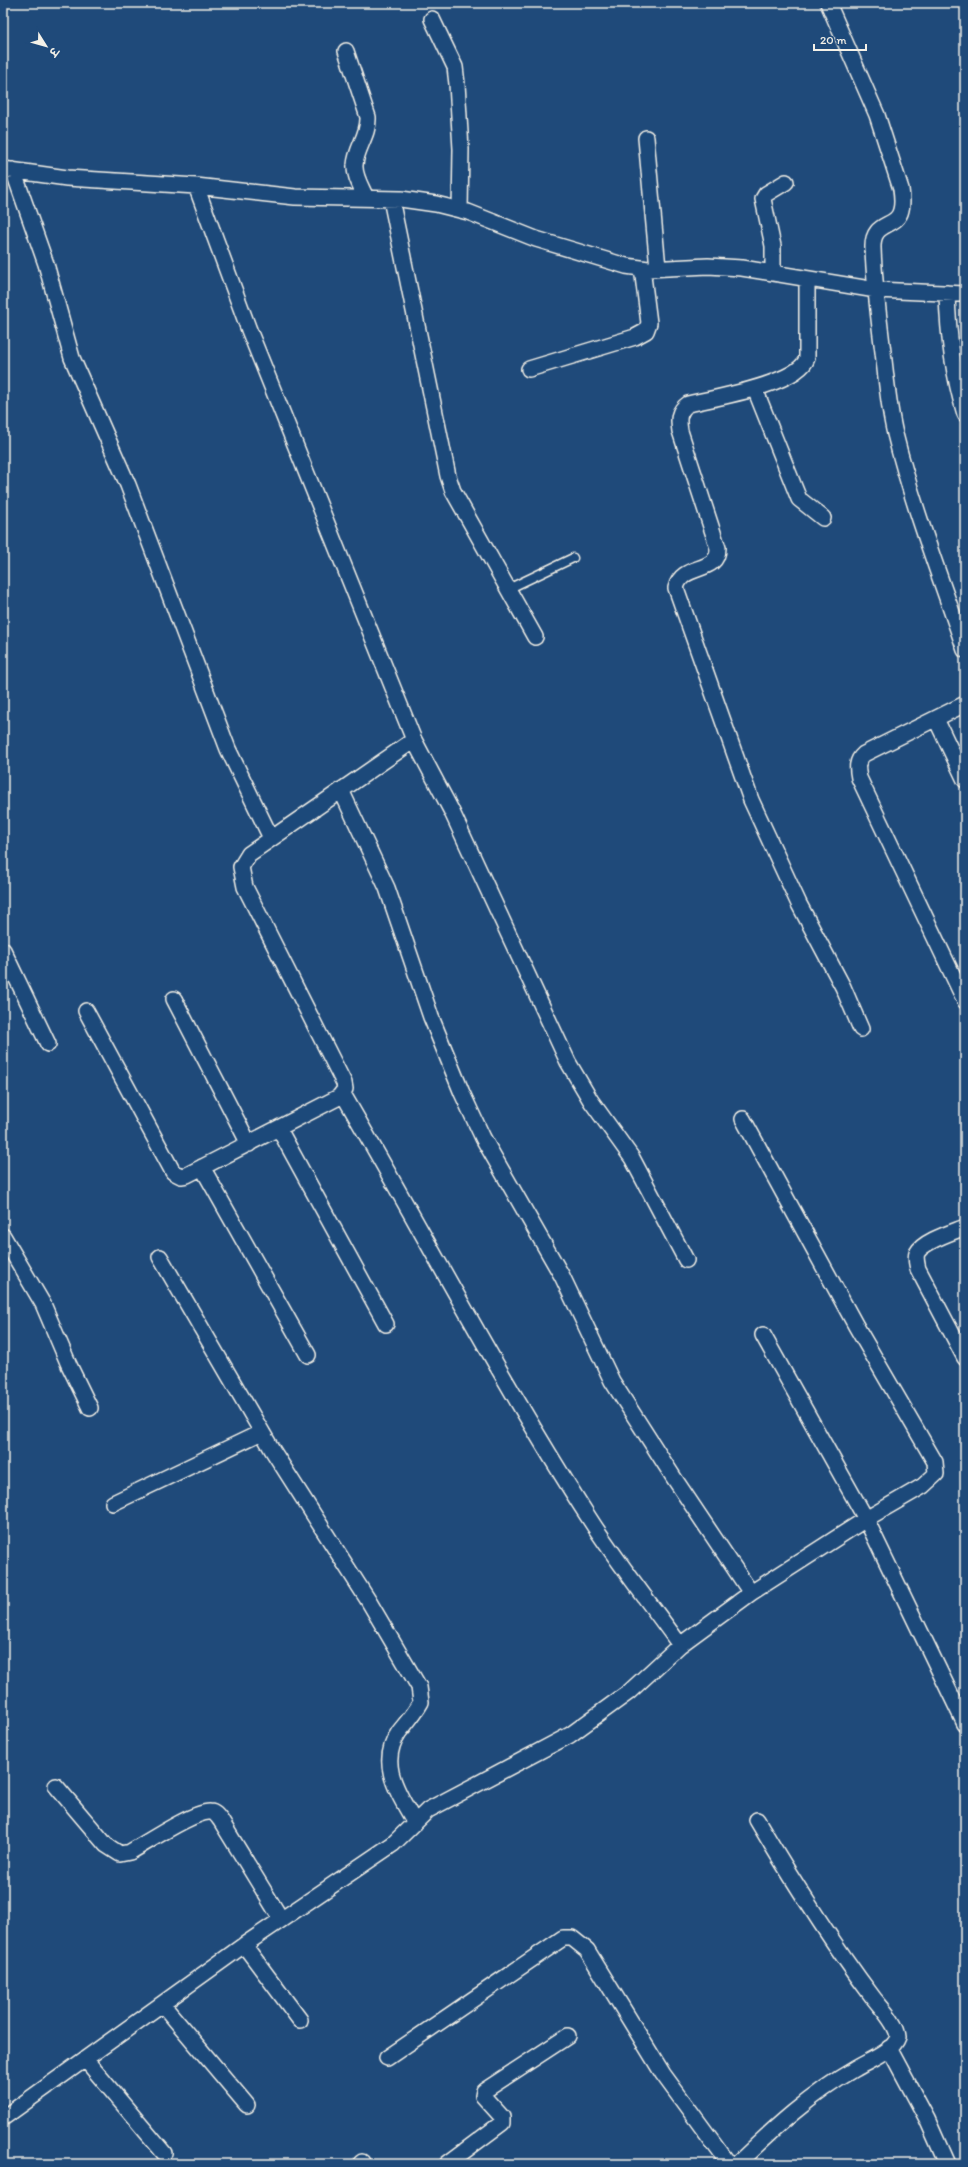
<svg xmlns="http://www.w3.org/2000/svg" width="968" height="2167" viewBox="0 0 968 2167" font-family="Itim,'Playpen Sans Deva',sans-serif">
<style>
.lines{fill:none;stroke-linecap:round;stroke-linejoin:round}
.service-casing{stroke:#f4f1e8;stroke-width:11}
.minor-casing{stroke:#f4f1e8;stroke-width:18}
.service{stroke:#1f4a7a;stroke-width:8}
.minor{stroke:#1f4a7a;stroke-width:15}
</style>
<rect width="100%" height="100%" fill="#1f4a7a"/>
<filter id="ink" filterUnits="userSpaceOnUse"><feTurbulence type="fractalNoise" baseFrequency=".025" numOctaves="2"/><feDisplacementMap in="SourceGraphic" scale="8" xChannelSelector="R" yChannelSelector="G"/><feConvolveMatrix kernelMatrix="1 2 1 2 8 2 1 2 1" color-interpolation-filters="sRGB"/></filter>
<g filter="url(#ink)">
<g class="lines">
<g class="service-casing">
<path id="service" d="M508 589 573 558"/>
</g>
<g class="minor-casing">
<path id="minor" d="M828 3 877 115 901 189C902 196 903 203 901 210 897 229 872 220 873 248 874 280 878 312 882 344 886 374 888 405 895 434 913 507 941 579 965 650
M432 19 455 67 457 84 461 149 460 210
M346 51 368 117C369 135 356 148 355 165 354 176 362 188 366 198
M646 138 658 268
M3 169 67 178 196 186 295 197 401 199 436 204 468 212 536 239 626 266 648 269 708 266 742 268 876 290 965 294
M13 170 46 264 72 358 128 485 228 749 271 838
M196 186 249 330 414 740 451 810 568 1062 591 1101 632 1158 686 1260
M391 199 448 476 453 491 535 637
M773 273V246L763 199 766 194 786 182
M807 279V358C799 384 714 398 688 404 678 411 678 419 680 431L718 548C718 575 682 562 676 588L751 800 799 904 843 987 861 1029
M947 293C948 334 953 374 965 414
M529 369 635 337 646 331 649 323 642 268
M755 389 799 499 823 518
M965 704 864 754C856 761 857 768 859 778L965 1001
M936 719 965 780
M341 790 387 888 431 1017 462 1093 483 1138 562 1276 612 1381 674 1478 751 1593
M3 950 48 1044
M174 999 249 1144
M86 1011 173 1172 181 1176 187 1175 339 1097 345 1089 344 1083 245 887 241 867 249 854 414 740
M343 1094C425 1235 501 1381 589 1518 617 1562 650 1603 680 1645
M279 1129 386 1324
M202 1167 308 1355
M965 1227C953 1232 923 1241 917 1253 915 1258 917 1264 918 1269L965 1358
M3 1236 43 1304 69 1365 90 1408
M160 1257 273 1451 368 1600 419 1687 421 1702C415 1713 407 1722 399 1732 377 1764 399 1794 415 1823
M763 1335 866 1519 965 1724
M113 1503 262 1432
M56 1786 106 1845 120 1854 130 1852C146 1843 194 1811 210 1812 215 1812 218 1817 221 1821L281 1919
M244 1945 300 2020
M162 2004 247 2105
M889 2048 927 2119 947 2164
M387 2058 563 1938H572L587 1950 663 2074 729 2164
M85 2059 164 2153
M3 2118 244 1945 393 1844 428 1810 570 1735 629 1692 680 1645 751 1593 866 1519 923 1486 936 1474 935 1462 856 1326 743 1119
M360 2164 362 2162
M447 2164 502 2123V2117L483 2096 484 2091 568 2036
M737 2164C773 2129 811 2094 855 2069 868 2061 893 2052 898 2037 897 2023 880 2007 872 1996 830 1940 793 1881 757 1820"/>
</g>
<use href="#service" class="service"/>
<use href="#minor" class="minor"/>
</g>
</g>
<rect width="968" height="2167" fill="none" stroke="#1f4a7a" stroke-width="16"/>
<rect x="8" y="8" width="952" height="2151" fill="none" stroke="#f4f1e8" stroke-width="1.5" filter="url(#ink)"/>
<g transform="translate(46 46) rotate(127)" stroke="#1f4a7a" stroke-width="3" paint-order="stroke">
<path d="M0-3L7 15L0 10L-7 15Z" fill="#f4f1e8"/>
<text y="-6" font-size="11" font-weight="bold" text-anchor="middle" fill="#f4f1e8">उ</text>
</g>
<path d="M814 44v6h52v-6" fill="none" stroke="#f4f1e8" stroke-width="2"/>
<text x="820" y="44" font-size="12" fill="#f4f1e8" stroke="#1f4a7a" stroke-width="3" paint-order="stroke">20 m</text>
</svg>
